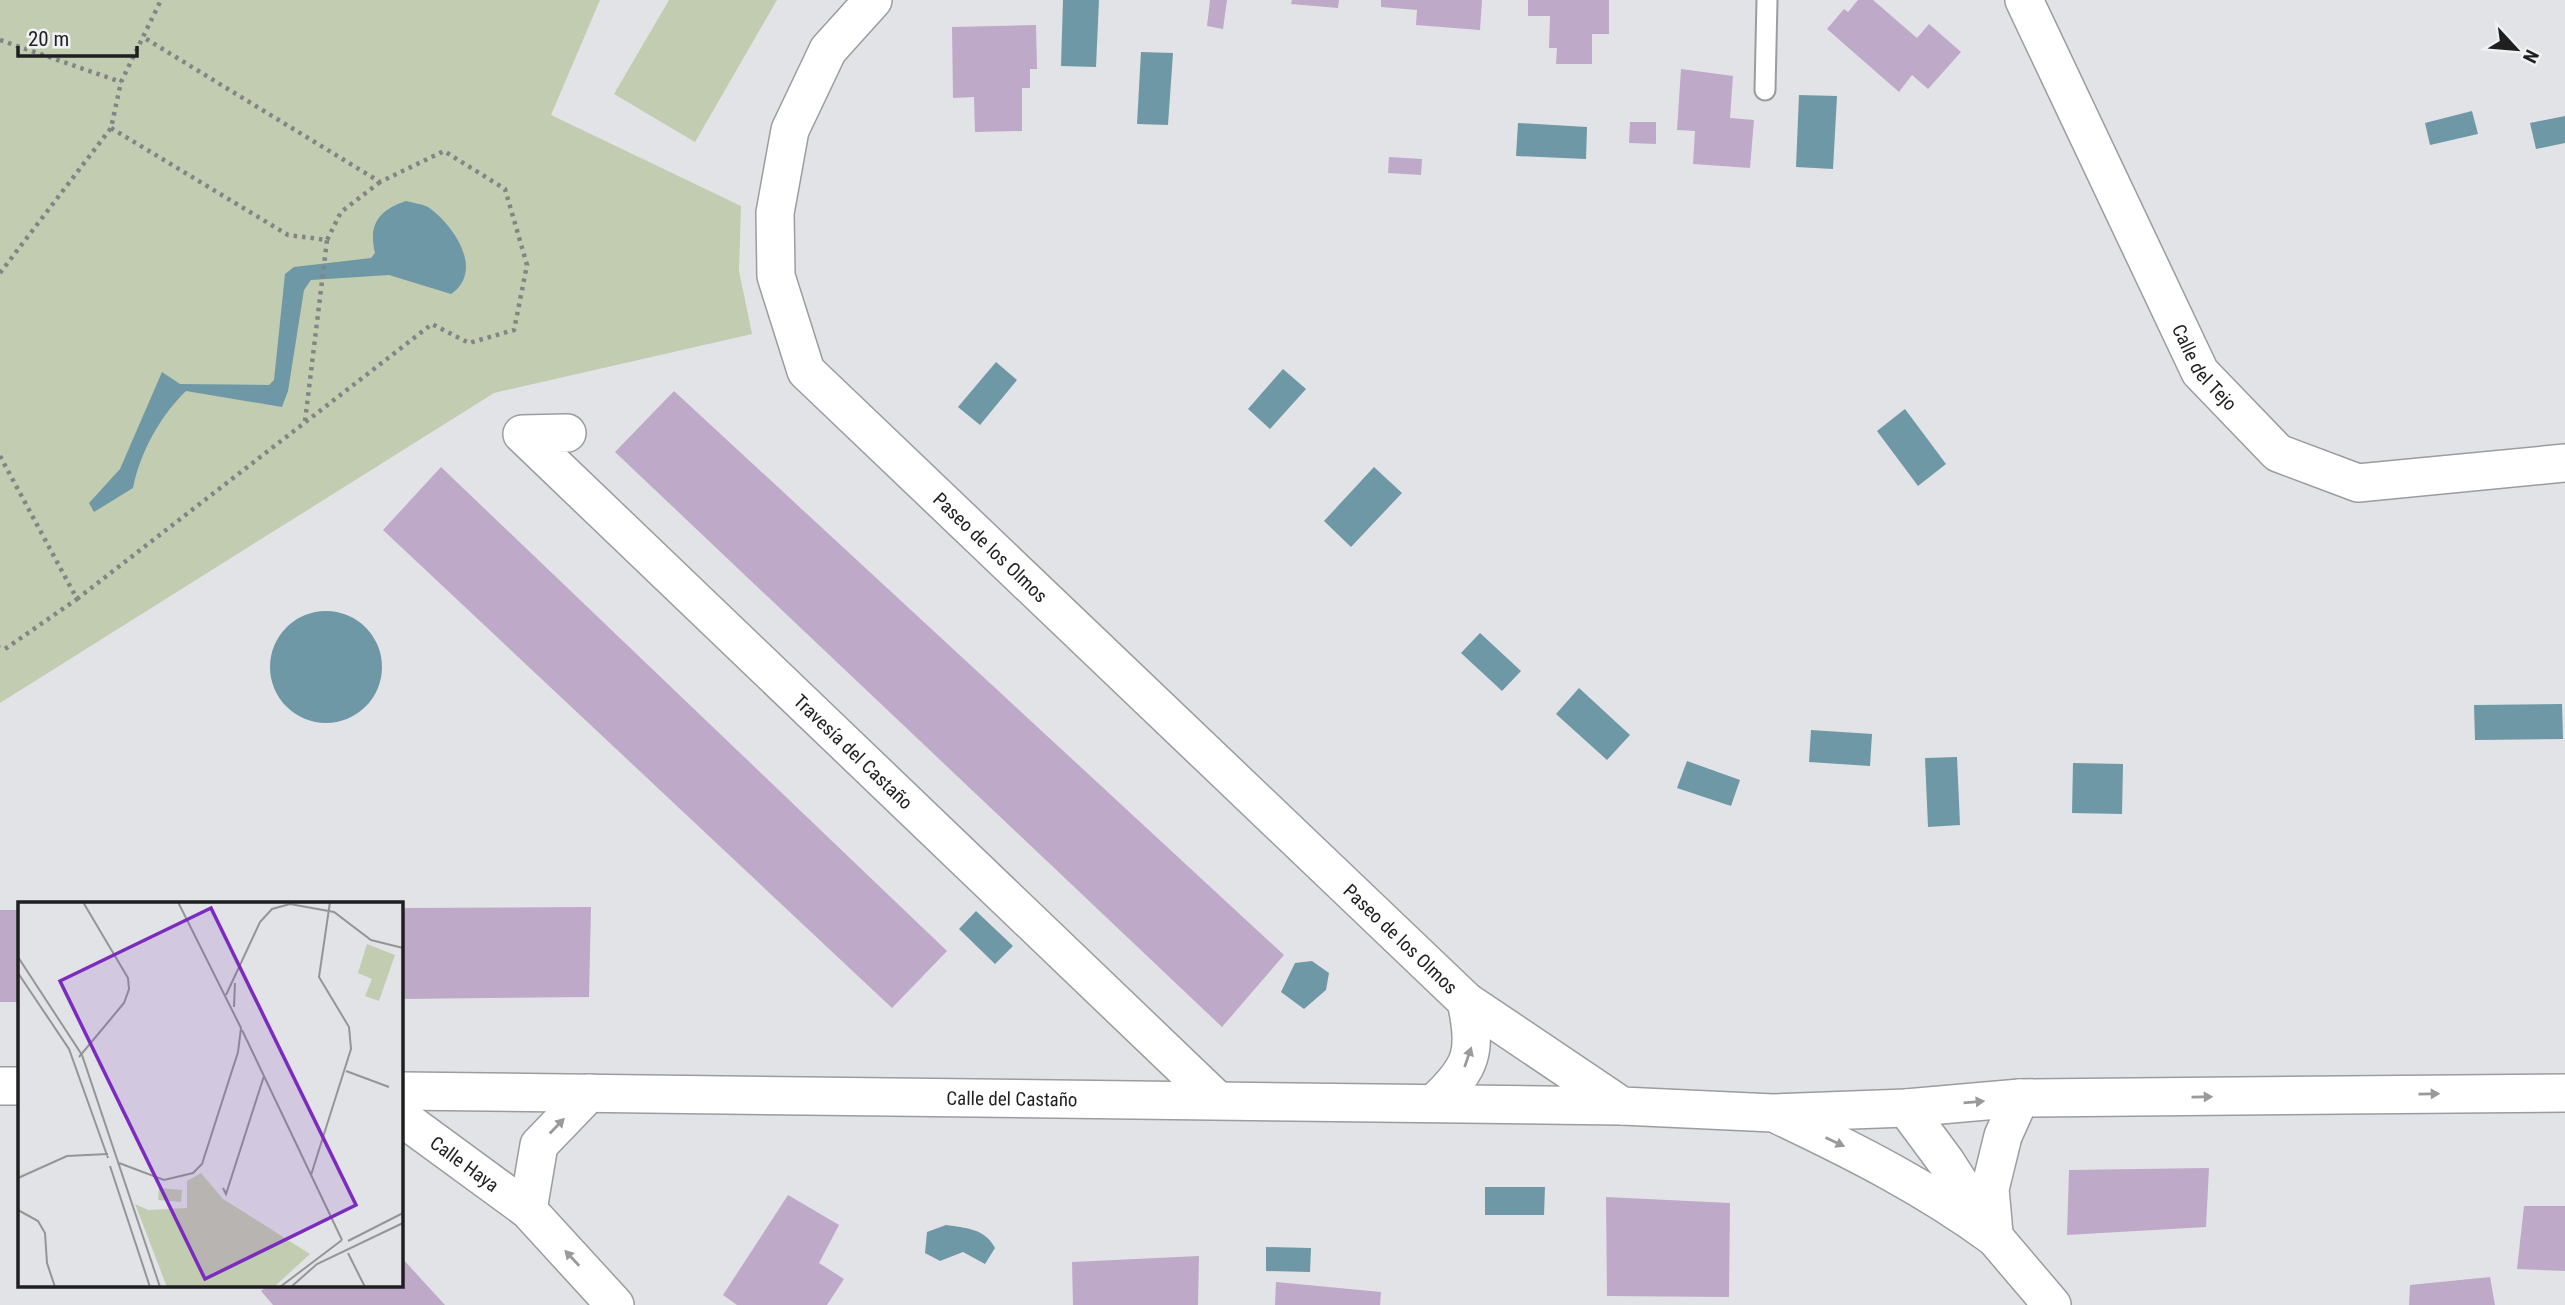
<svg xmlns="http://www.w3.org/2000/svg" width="2565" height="1305" viewBox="0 0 2565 1305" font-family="'Roboto Condensed',sans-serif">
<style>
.green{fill:#c2ccb1}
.water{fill:#6e98a5}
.building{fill:#bfa9c8}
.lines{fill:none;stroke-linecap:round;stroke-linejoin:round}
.lane-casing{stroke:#9b9c9e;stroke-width:23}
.street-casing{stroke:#9b9c9e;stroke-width:40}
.path{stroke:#838486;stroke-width:4.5;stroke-dasharray:3.5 5;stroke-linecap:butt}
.lane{stroke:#fff;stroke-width:19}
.street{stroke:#fff;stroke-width:37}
.oneway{fill:#9a9a9b}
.labels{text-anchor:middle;stroke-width:5;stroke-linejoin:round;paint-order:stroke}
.street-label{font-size:19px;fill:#1f1f20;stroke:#f0f1f3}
.inset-road{fill:none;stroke:#949597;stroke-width:2}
.view{fill:#7b2cbf;fill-opacity:0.15;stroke:#7b2cbf;stroke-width:3.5}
.inset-edge{fill:none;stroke:#1f1f20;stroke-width:3.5}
</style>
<rect width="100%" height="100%" fill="#e2e3e6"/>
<path class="green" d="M0 0H600L551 115 741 206 739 271 752 334 494 393 0 703Z
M669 0H777L695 142 614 94Z"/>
<path class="water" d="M1063 0H1099L1096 67 1061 66Z
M1141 52 1173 53 1168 125 1137 124Z
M1799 95 1837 96 1833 169 1796 167Z
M2472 111 2478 134 2430 145 2425 123Z
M2565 116V143L2536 149 2530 123Z
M1518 123 1587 127 1586 159 1516 156Z
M406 201C413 203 422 204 428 207 454 225 485 271 451 294L389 275 311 280 304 290 288 391 282 407 186 391C160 416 140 453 133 488L94 512 89 503 120 469 162 372 180 384 269 385 274 380 285 274 294 267 371 258 375 253C368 224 379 210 406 201Z
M996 362 1017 380 980 425 958 407Z
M1283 369 1306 389 1270 429 1248 409Z
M1905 409 1946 464 1918 486 1877 431Z
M1374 467 1402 493 1351 547 1324 521Z
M270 667a56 56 0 1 1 112 0a56 56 0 1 1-112 0Z
M1480 633 1521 671 1502 691 1461 653Z
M1579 688 1630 735 1607 760 1556 714Z
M2562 704 2563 739 2475 740 2474 705Z
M1811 730 1872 734 1870 766 1809 762Z
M1957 757 1960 825 1928 827 1925 758Z
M1687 761 1740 780 1731 806 1677 788Z
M2073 763 2123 764 2122 814 2072 813Z
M976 911 1013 946 995 964 959 929Z
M1312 961 1329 973 1326 990 1304 1009 1281 992 1295 963Z
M1485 1187H1545L1544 1215H1485Z
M946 1225C965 1228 985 1228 995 1248L985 1264 963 1252 940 1261 925 1253 927 1232Z
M1266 1247 1311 1248 1310 1272 1266 1271Z"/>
<path class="building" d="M1210 0H1227L1223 29 1207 26Z
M1292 0H1339L1338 8 1291 4Z
M1381 0H1482L1480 30 1416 25 1417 10 1381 7Z
M1528 0H1609V34H1592V64H1556L1557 48H1549L1550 16H1528Z
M1858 0H1873L1917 38 1929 24 1961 52 1928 89 1912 75 1899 92 1827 29 1844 9 1848 12Z
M1036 25 1037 69H1030V88H1022V131L975 132 974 97 953 98 952 27Z
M1681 69 1733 76 1730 118 1754 120 1750 168 1693 164 1695 131 1677 130Z
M1630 122H1656V144L1629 143Z
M1389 157 1422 159 1421 175 1388 173Z
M674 391 1284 955 1222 1027 615 452Z
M441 467 947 951 892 1008 383 530Z
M591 907 589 997 401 999V908Z
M0 910H19V1002H0Z
M2209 1168 2206 1227 2067 1235 2069 1170Z
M788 1195 839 1225 819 1263 844 1279 827 1305H737L723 1295Z
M1606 1197 1730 1203 1729 1297 1607 1296Z
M2524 1206H2565V1271L2517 1269Z
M1199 1256 1198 1305H1073L1072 1262Z
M401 1257 445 1305H273L261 1291 267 1286H401Z
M2490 1277 2495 1305H2409L2410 1285Z
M1276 1282 1381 1292 1380 1305H1275Z"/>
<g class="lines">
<g class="lane-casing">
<path id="lane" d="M1765 90 1767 0"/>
</g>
<g class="street-casing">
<g id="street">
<path id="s1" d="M873 0 828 50 790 130 775 213 776 276 806 371 1466 1001 1622 1106 1773 1113 1906 1108 2020 1098 2565 1093"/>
<path id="s2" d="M2024 0 2200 372 2278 453 2358 483 2565 463"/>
<path id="s3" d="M567 433 522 434 1216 1099"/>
<path d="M0 1086H19"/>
<path id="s4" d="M401 1091 1622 1106"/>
<path d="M1435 1102C1473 1067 1477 1051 1466 1001"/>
<path d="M1906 1108 1946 1162 1995 1238 2052 1305"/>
<path d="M1780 1116C1856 1152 1927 1188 1995 1238"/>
<path id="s5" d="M401 1117 528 1210 615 1305"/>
<path d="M528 1210 539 1145 589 1093"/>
<path d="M1994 1233 1990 1189 2003 1136 2020 1098"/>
</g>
</g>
<path class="path" d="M0 40 121 82
M111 128 288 235 327 240 341 212 380 182
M0 273 111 128 121 82 161 0
M305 421 327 240
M0 456 77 599 5 649 0 647
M77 599 432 324 469 343 514 330 527 265 505 189 444 151 380 182 143 37"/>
<use href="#lane" class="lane"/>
<use href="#street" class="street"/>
</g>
<defs><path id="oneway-solid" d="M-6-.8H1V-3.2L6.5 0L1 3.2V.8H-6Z" transform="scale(1.75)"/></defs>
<g class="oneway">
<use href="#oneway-solid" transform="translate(1468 1057) rotate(-71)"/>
<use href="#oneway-solid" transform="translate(2429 1094) rotate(-1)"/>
<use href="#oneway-solid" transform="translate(2202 1097) rotate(-1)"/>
<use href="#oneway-solid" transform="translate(1974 1102) rotate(-5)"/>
<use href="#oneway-solid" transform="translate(557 1126) rotate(-46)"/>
<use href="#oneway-solid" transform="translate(1835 1142) rotate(25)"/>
<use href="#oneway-solid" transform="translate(572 1258) rotate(-133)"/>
</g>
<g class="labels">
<g class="street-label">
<text dy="7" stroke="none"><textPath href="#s2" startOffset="410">Calle del Tejo</textPath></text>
<text dy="7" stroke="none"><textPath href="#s1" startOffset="658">Paseo de los Olmos</textPath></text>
<text dy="7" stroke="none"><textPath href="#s3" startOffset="504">Travesía del Castaño</textPath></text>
<text dy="7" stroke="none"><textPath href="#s1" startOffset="1225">Paseo de los Olmos</textPath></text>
<text dy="7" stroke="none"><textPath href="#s4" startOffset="611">Calle del Castaño</textPath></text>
<text dy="7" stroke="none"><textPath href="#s5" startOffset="79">Calle Haya</textPath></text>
</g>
</g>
<g transform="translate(18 902)">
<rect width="385" height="385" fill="#e2e3e6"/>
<path d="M349 42 377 53 361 99 347 94 354 77 340 71ZM183 271 205 297 292 352 256 385H149L117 302 130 308 169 306V279ZM141 286 164 288 163 300 140 298Z" fill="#c2ccb1"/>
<path class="inset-road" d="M0 55 64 153 142 385M0 71 51 147 90 256M208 93 242 20 254 7 272 2 316 10 353 38 385 46M216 105 217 81M224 128 324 338M61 155 106 101 111 87 110 76 65 0M328 169 371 185M101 261 146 278 175 271 184 262 220 150 223 126 160 0M92 264 132 385M293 273 333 147 331 125 301 75 312 0M0 276 49 254 90 252M205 286 208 292 246 174M0 308 20 319 27 331 29 361 37 385M330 339 385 311M330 351 347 385M262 385 324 338M273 385 299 362 385 321"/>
<path class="view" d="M193 6 338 303 187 377 42 79Z"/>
<rect width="385" height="385" class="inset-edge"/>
</g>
<g transform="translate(2516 49) rotate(116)" stroke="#f0f1f3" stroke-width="5" paint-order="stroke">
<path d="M0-5L12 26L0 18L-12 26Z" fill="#1f1f20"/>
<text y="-10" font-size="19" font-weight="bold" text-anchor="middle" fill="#1f1f20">N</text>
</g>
<path d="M18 46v10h119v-10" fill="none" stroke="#1f1f20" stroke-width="3.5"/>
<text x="28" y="46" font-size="21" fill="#1f1f20" stroke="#f0f1f3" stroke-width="5" paint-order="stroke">20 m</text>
</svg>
